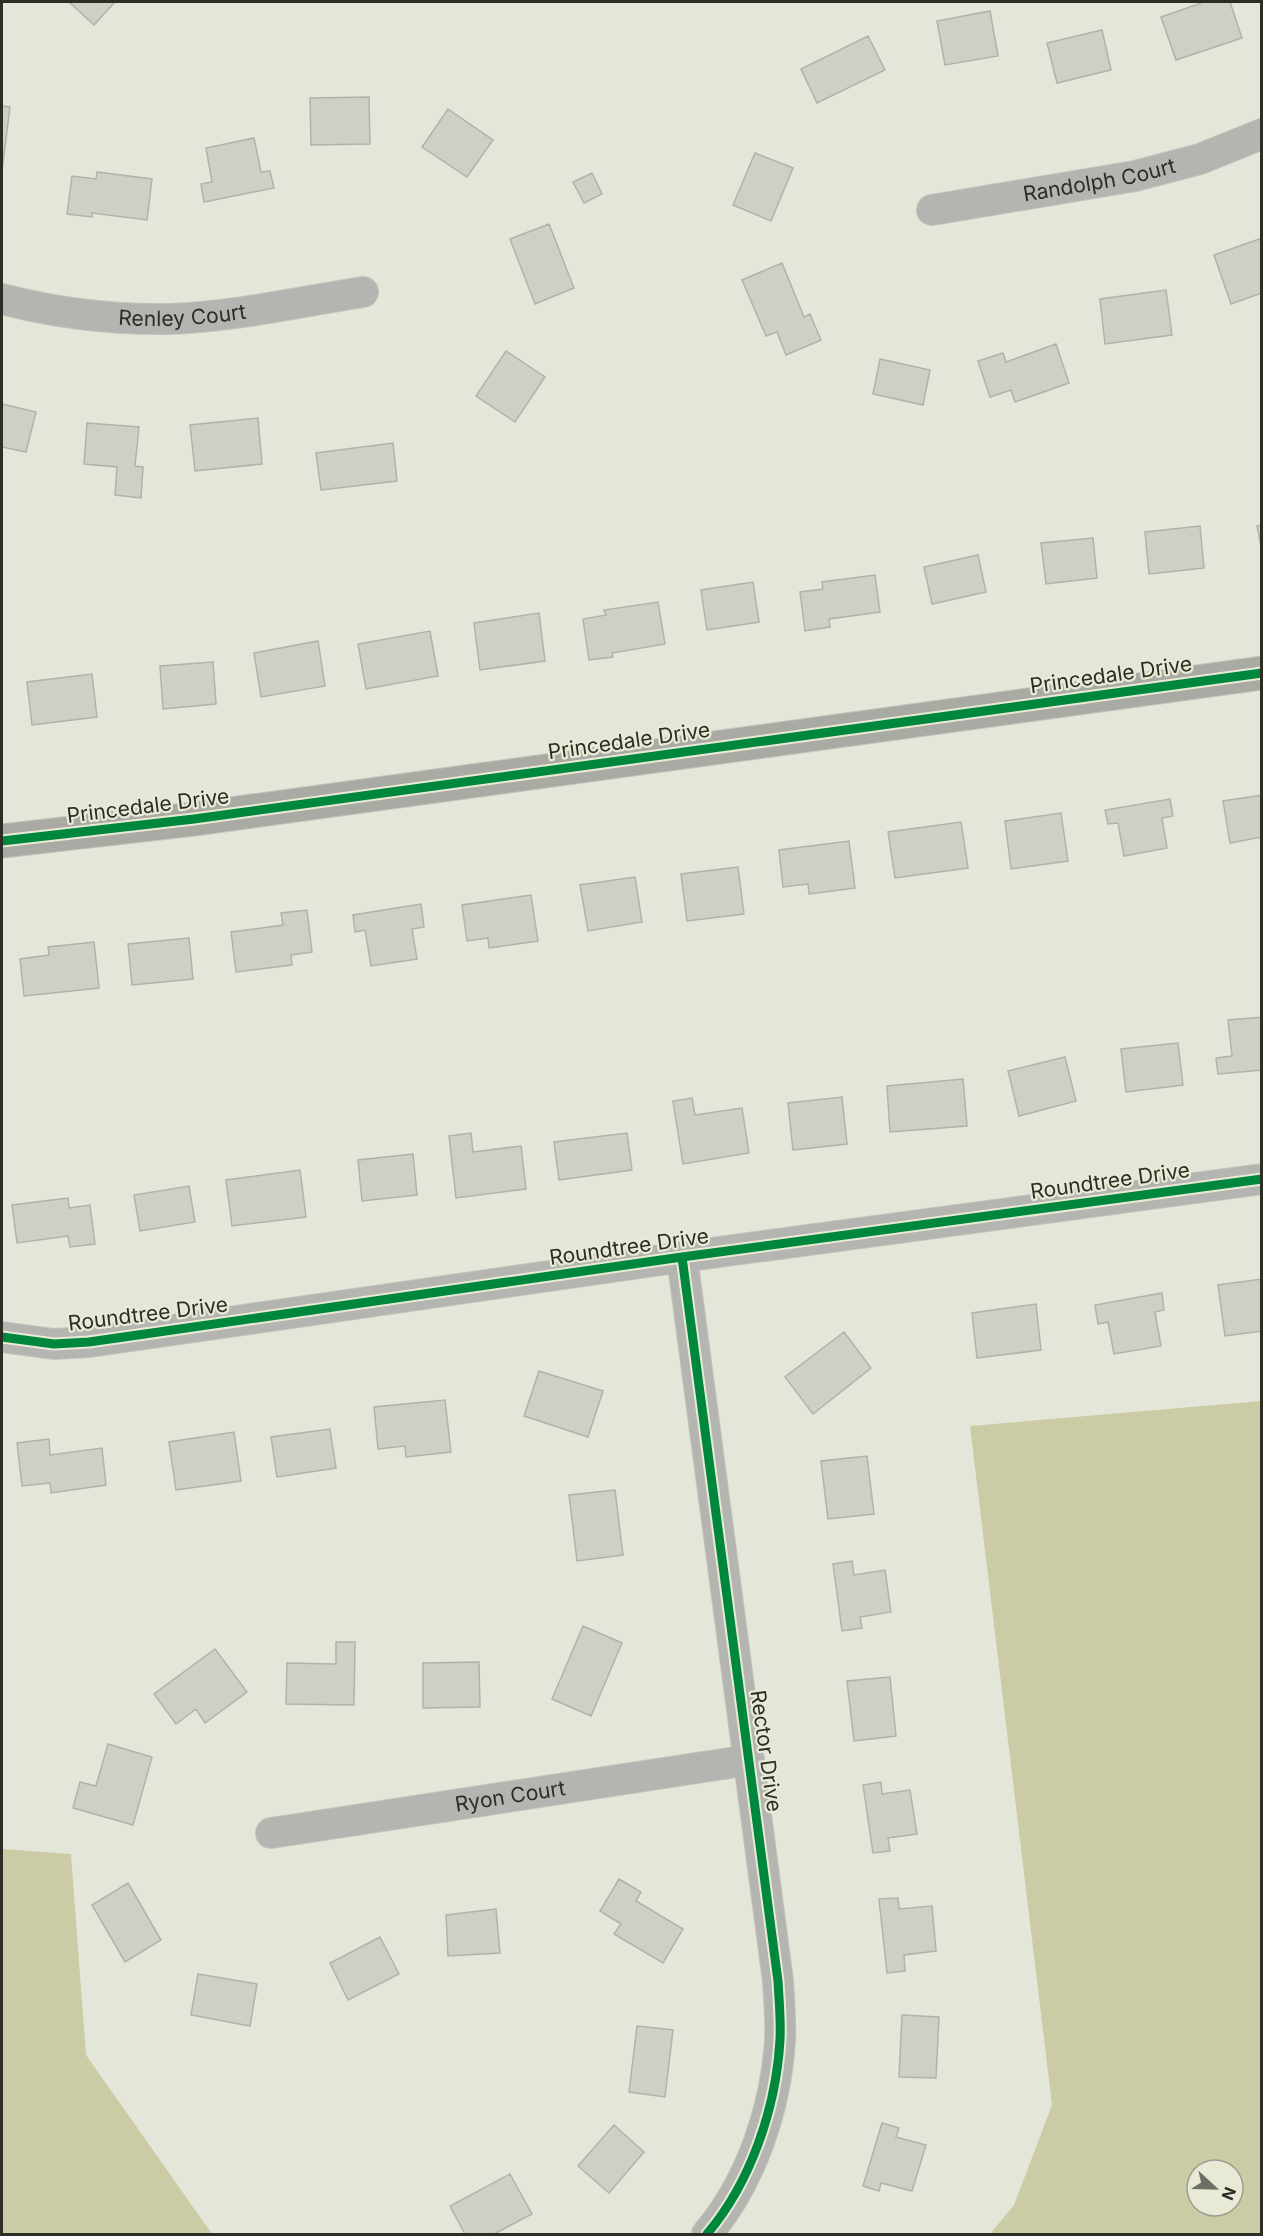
<svg xmlns="http://www.w3.org/2000/svg" width="1263" height="2236" viewBox="0 0 1263 2236" font-family="Inter,sans-serif">
<style>
.forest{fill:#cbcca5;fill-rule:evenodd}
.building{fill:#cecfc6;stroke:#b1b2a8;stroke-width:1.5}
.lines{fill:none;stroke-linecap:round;stroke-linejoin:round}
.street-casing{stroke:#c3c4ba;stroke-width:32}
.secondary-casing{stroke:#c3c4ba;stroke-width:35}
.street{stroke:#b4b4b0;stroke-width:30}
.secondary{stroke:#aaaaa5;stroke-width:33}
.cycleway-casing{stroke:#e9ead6;stroke-width:13}
.cycleway{stroke:#00873e;stroke-width:9}
.labels{text-anchor:middle;stroke-width:4.5;stroke-linejoin:round;paint-order:stroke}
.street-label{font-size:21px;fill:#2c2d25;stroke:#e9ead6}
</style>
<rect width="100%" height="100%" fill="#e5e6da"/>
<path class="forest" d="M1261 1401V2234H990L1014 2205 1052 2105 970 1426ZM1197 2170H1233V2206H1197Z
M2 1849 71 1854 86 2055 212 2234H2Z"/>
<path class="building" d="M69 2H115L94 25Z
M1204 2H1230L1242 38 1176 60 1161 17Z
M990 11 998 56 945 65 937 21Z
M1102 30 1111 70 1057 83 1047 43Z
M868 36 885 70 817 103 801 69Z
M369 97 370 144 311 145 310 98Z
M2 106 10 107 2 171Z
M448 109 493 140 467 177 422 147Z
M254 138 261 172 270 171 274 188 204 202 201 184 212 182 206 148Z
M755 153 793 168 771 221 733 205Z
M97 172 152 179 147 220 92 213V217L67 214 72 176 96 179Z
M592 173 602 194 584 203 573 182Z
M549 224 574 288 535 304 510 239Z
M1262 238V293L1231 304 1214 255Z
M782 263 804 317 810 314 821 340 786 355 777 332 766 336 742 280Z
M1166 290 1172 335 1105 344 1100 299Z
M1056 344 1069 383 1015 402 1011 390 990 397 978 361 1003 353 1006 362Z
M506 351 545 377 515 422 476 396Z
M880 359 930 370 923 405 873 394Z
M2 404 36 412 26 452 2 447Z
M258 418 262 464 195 471 190 425Z
M87 423 139 427 135 466 143 467 141 498 115 495 117 467 84 464Z
M393 443 397 481 321 490 316 453Z
M1262 525V551L1257 526Z
M1200 526 1204 568 1149 574 1145 532Z
M1093 538 1097 578 1046 584 1041 543Z
M978 555 986 592 932 604 924 567Z
M875 575 880 612 829 619 830 627 805 631 800 592 823 589 822 582Z
M753 582 759 622 707 630 701 590Z
M658 602 665 644 612 653 613 657 589 660 583 619 606 615 604 610Z
M539 613 545 661 480 670 474 623Z
M430 631 438 676 366 689 358 644Z
M318 641 325 686 261 697 254 653Z
M213 662 216 704 163 709 160 666Z
M92 674 97 717 32 725 27 682Z
M1262 795V837L1230 843 1223 801Z
M1170 799 1173 816 1162 818 1167 848 1124 856 1118 823 1108 824 1105 810Z
M1061 813 1068 861 1011 869 1005 821Z
M961 822 968 868 895 878 888 832Z
M849 841 855 888 809 894 808 884 783 887 779 850Z
M738 867 744 914 687 921 681 874Z
M635 877 642 922 588 931 580 885Z
M531 895 538 941 489 948 488 938 467 941 462 905Z
M421 904 424 927 412 929 417 959 371 966 365 930 355 932 353 915Z
M307 910 312 952 291 955 292 965 236 972 231 932 283 925 281 913Z
M189 938 193 979 132 985 128 944Z
M94 942 99 988 24 996 20 959 49 955 48 947Z
M1262 1017V1070L1218 1074 1216 1058 1232 1056 1228 1020Z
M1178 1043 1183 1085 1126 1092 1121 1049Z
M1065 1057 1076 1101 1019 1116 1008 1071Z
M963 1079 967 1126 890 1132 887 1086Z
M842 1097 847 1144 793 1150 788 1103Z
M692 1098 695 1115 742 1108 749 1153 683 1164 673 1101Z
M471 1133 473 1152 521 1146 526 1189 456 1198 449 1136Z
M627 1133 632 1170 559 1180 554 1142Z
M413 1154 417 1195 362 1201 358 1160Z
M300 1170 306 1217 232 1226 226 1180Z
M189 1186 195 1222 140 1231 134 1195Z
M68 1198 69 1208 90 1205 95 1244 70 1247 68 1236 17 1243 12 1205Z
M1262 1279V1331L1225 1336 1218 1285Z
M1162 1293 1164 1310 1155 1312 1161 1346 1114 1354 1108 1322 1098 1324 1095 1305Z
M1036 1304 1041 1350 977 1358 972 1313Z
M844 1332 871 1368 813 1414 785 1377Z
M539 1371 603 1391 588 1437 524 1416Z
M445 1400 451 1452 406 1457 405 1446 378 1449 374 1407Z
M330 1429 336 1468 277 1477 271 1437Z
M234 1432 241 1481 176 1490 169 1442Z
M49 1439 50 1455 102 1448 106 1485 51 1493 50 1483 22 1486 17 1443Z
M867 1456 874 1514 828 1519 821 1461Z
M615 1490 623 1555 577 1561 569 1495Z
M852 1561 854 1575 885 1570 891 1612 860 1617 862 1628 842 1631 833 1564Z
M583 1626 622 1643 591 1716 552 1699Z
M336 1642H355L354 1705 286 1704 287 1663 336 1664Z
M215 1649 247 1692 205 1723 196 1709 176 1724 154 1694Z
M479 1662 480 1707 423 1708V1663Z
M890 1677 896 1736 854 1741 847 1681Z
M108 1744 152 1757 133 1825 73 1808 80 1782 96 1786Z
M881 1782 882 1794 910 1790 917 1834 888 1838 890 1851 873 1853 863 1785Z
M619 1879 641 1892 636 1901 683 1929 663 1963 614 1934 621 1924 600 1911Z
M128 1883 161 1940 125 1962 92 1905Z
M898 1898 899 1909 932 1906 936 1951 904 1955 905 1971 887 1973 879 1899Z
M496 1909 500 1953 448 1956 446 1915Z
M380 1937 399 1974 348 2000 330 1963Z
M198 1974 257 1984 250 2026 191 2015Z
M902 2015 939 2017 936 2078 899 2077Z
M637 2026 673 2030 665 2097 629 2092Z
M882 2123 899 2128 896 2137 926 2145 912 2191 881 2183 879 2191 863 2186Z
M614 2125 644 2152 609 2193 578 2166Z
M510 2174 532 2214 494 2234H465L450 2206Z"/>
<g class="lines">
<g class="street-casing">
<g id="street">
<path id="s1" d="M932 210 1135 176 1200 159 1262 134"/>
<path id="s2" d="M2 299C56 313 112 320 169 319 233 317 299 302 363 292"/>
<path d="M682 1257 778 1981C779 2000 781 2020 780 2040 776 2108 751 2182 707 2234"/>
<path d="M2 1337 54 1344 89 1342 682 1257 1262 1179"/>
<path id="s3" d="M271 1833 749 1760"/>
</g>
</g>
<g class="secondary-casing">
<path id="secondary" d="M2 841 194 819 1262 673"/>
</g>
<use href="#street" class="street"/>
<use href="#secondary" class="secondary"/>
<g class="cycleway-casing">
<path id="cycleway" d="M2 841 194 819 1262 673
M682 1257 778 1981C779 2000 781 2020 780 2040 776 2108 751 2182 707 2234
M2 1337 54 1344 89 1342 682 1257 1262 1179"/>
</g>
<use href="#cycleway" class="cycleway"/>
</g>
<g class="labels">
<g class="street-label">
<text dy="7" stroke="none"><textPath href="#s1" startOffset="170">Randolph Court</textPath></text>
<text dy="7" stroke="none"><textPath href="#s2" startOffset="182">Renley Court</textPath></text>
<text transform="translate(1111 675) rotate(-8)" y="7">Princedale Drive</text>
<text transform="translate(629 741) rotate(-8)" y="7">Princedale Drive</text>
<text transform="translate(148 806) rotate(-7)" y="7">Princedale Drive</text>
<text transform="translate(1110 1181) rotate(-8)" y="7">Roundtree Drive</text>
<text transform="translate(629 1247) rotate(-8)" y="7">Roundtree Drive</text>
<text transform="translate(148 1314) rotate(-7)" y="7">Roundtree Drive</text>
<text transform="translate(766 1751) rotate(82)" y="7">Rector Drive</text>
<text dy="7" stroke="none"><textPath href="#s3" startOffset="242">Ryon Court</textPath></text>
</g>
</g>
<rect width="1263" height="2236" fill="none" stroke="#2c2d25" stroke-width="6"/>
<g transform="translate(1215 2188) rotate(112)"><circle r="28" fill="#e9ead6" stroke="#9d9e8f" stroke-width="1.5"/>
<path d="M0-4.5L10 22L0 15L-10 22Z" fill="#6d6e64"/>
<text y="-9" font-size="16" font-weight="bold" text-anchor="middle" fill="#2c2d25">N</text>
</g>
</svg>
